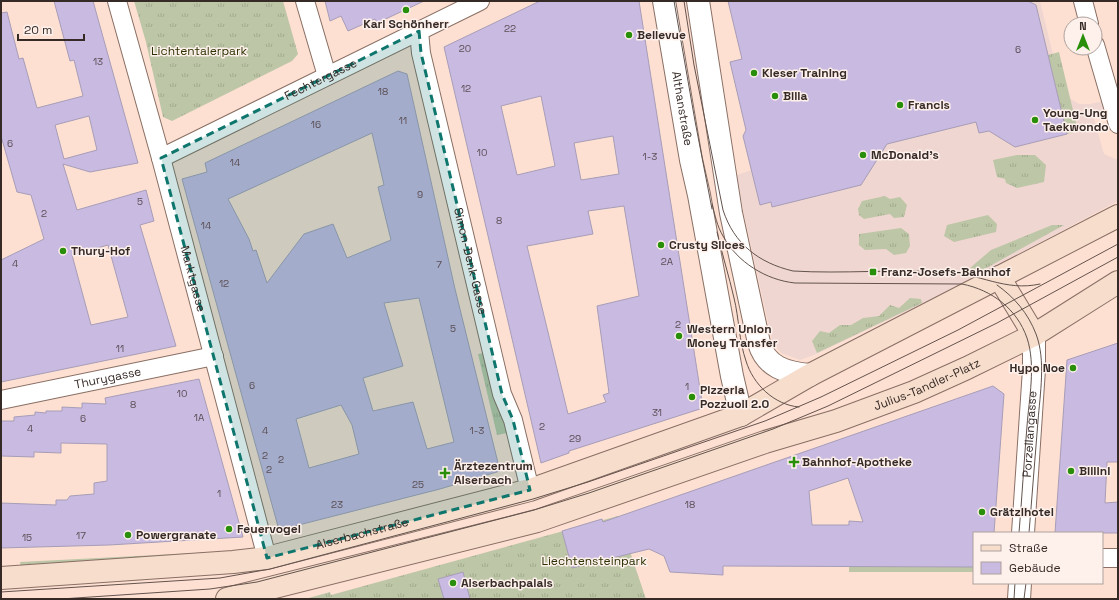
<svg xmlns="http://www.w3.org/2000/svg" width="1119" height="600" viewBox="0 0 1119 600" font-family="'Space Grotesk',sans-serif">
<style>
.commercial{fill:#f0d6d1}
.grass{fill:url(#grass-tufts)}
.building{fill:#c9bae1;stroke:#a79db7;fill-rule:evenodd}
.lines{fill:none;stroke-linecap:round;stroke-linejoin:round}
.minor-casing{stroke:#896f64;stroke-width:20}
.tertiary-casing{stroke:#896f64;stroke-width:24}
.secondary-casing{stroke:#896f64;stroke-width:24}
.minor{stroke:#fff;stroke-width:18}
.tertiary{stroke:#fff;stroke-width:22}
.secondary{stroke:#f6ddcc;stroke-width:22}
.tram{stroke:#63534d;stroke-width:1}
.marked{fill:#0f766e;fill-opacity:0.2;stroke:#0f766e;stroke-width:3;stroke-dasharray:8 5;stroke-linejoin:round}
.poi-dot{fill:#298e09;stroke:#fef1ec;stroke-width:1.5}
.labels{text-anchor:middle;stroke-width:3;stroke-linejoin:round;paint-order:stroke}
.number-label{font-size:10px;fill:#5b4e55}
.poi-label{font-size:12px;font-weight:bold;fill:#362a26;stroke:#fef1ec;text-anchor:start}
.park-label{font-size:12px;fill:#2a3202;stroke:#fef1ec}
.street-label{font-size:12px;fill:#362a26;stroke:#fef1ec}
</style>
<defs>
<pattern id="grass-tufts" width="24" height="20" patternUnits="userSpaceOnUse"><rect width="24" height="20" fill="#bdc6a6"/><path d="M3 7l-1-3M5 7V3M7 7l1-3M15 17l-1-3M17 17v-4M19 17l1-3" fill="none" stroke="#a3aa8f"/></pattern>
</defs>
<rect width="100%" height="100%" fill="#fee0d3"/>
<path class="commercial" d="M728 1H1040L1061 87 1069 98 1079 104H1090L1104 101 1106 111 1093 115 1104 154 1118 160V201L945 293 814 355 800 360 781 353 772 341 736 179 737 175 751 170 743 136 746 130 730 62 742 59Z"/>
<path class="grass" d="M134 1H283L298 54 292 61 172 121 163 117 146 42Z
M1059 52 1078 131 1067 134 1048 55Z
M1017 155H1035L1046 165 1044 182 1017 188 1006 183 1005 179 997 177 993 160Z
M885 196 890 199 900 197 907 205 904 217 894 218 890 214 864 219 859 215 858 209 862 201Z
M988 215 997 224 996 232 954 242 944 236 947 225Z
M1052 225H1064L981 271 970 268 991 250Z
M901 228 909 234 910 246 906 253 894 255 886 249 865 250 859 245V234Z
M910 298 921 299 922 303 817 353 812 341 820 331 829 333 840 325H851L863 318 879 316 890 305 899 308Z
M484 353 507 433 497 435 478 354Z
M618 516 646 599H305L330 592 331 595Z
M214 552 215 558 21 568 20 562Z
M849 567H974V572H849Z"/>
<path class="building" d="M54 1H93L138 163 90 172 63 164 77 210 146 190 154 221 140 225 176 346 1 382V260L44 239 31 195 17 192 1 136V13L7 12 19 59 23 58 37 108 83 96 74 60 70 61ZM89 116 97 150 64 159 55 125ZM108 245 128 317 91 325 72 255Z
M325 1H424L377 23 375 19 348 31 341 16 330 21Z
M540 1H639L703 408 569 451V453L541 463 444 47ZM541 96 555 166 517 175 501 106ZM613 136 619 174 581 180 574 143ZM624 206 639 296 597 306 609 393 603 395 606 402 568 414 527 246 593 234 588 211Z
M728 1H1028L1036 5 1067 134 1015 147 989 131 979 133 976 122 887 144 861 185 772 207 771 202 760 205 743 136 746 130 730 62 742 59Z
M398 71 407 74 455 289 500 471 440 489 279 530 182 179 207 172 205 163ZM372 133 384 185 378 187 391 240 347 258 333 224 304 234 267 283 256 250 253 251 249 239 228 199ZM419 298 454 442 427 449 413 402 373 411 363 378 403 366 384 303ZM341 405 352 425 359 454 309 468 296 419Z
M1118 343V462H1107L1105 503 1118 502V533H1055L1067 360Z
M199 379 243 537 109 545 1 548V503L56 505V500H67L70 496 94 494V483L107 481V444L61 443V453L34 452V457L1 456V421H14V417L35 415V412L46 413V411H62V407L82 408V403L106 404 105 398Z
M993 386 1004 394 994 533H974V567L723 566V575L670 572 664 556 649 549 572 568 562 531 602 519 603 522ZM848 478 863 522 849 521V525H812L809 491Z
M463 572 470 599H444L438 579Z"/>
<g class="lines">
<g class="minor-casing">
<g id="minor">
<path id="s1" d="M117 1 161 158 267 558"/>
<path d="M305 1 327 76"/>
<path d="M1083 1 1089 24"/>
<path id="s2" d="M419 31 421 53 502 394 513 420 530 490"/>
<path d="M1095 45 1118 124"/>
<path id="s3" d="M161 158 480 1"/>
<path id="s4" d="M1 400 214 356"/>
<path d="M1102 558H1118"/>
</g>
</g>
<g class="tertiary-casing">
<g id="tertiary">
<path id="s5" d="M664 1 691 160 699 195 732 376 741 415"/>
<path d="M698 1 731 213 759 343C766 367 786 373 810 375"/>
<path id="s6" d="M1023 533 1034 369V335"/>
<path d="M1019 599 1020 583"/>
</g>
</g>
<g class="secondary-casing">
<g id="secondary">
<path d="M999 277 1034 335"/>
<path id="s7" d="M1 578 233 562 267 558 530 490 741 415 810 375 1118 216"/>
<path id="s8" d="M227 599 537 521 765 442 836 421 914 392 967 368 1034 335 1118 282"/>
</g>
</g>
<use href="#minor" class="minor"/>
<use href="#tertiary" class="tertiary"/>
<use href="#secondary" class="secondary"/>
<path class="tram" d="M674 1 695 121 712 209
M684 1 694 65 723 210C734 244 759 263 793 271 843 274 894 269 945 272 979 273 1005 292 1040 284
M712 204C715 215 717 226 723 236 737 262 766 280 795 283L962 284C992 290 1017 309 1027 338 1036 365 1029 399 1027 426 1024 462 1022 497 1019 533
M717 232C722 254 729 276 734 298 739 318 739 341 746 361 753 384 774 405 799 407
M997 285C1014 297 1028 313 1036 334 1046 360 1040 394 1038 421 1035 458 1032 496 1029 533
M1 592 220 578 270 569 533 499 588 482 765 421 821 397 958 330 1118 244
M61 599 210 589 257 582 534 510 589 493 773 429 828 406 997 323 1118 257
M1014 599 1015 583
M1024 599 1026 583"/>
</g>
<path class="marked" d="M419 31 421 53 502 394 513 420 530 490 267 558 161 158Z"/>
<g class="poi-dot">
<circle cx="406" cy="10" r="4"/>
<circle cx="629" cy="35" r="4"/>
<circle cx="754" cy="73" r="4"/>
<circle cx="775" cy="96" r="4"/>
<circle cx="900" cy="105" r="4"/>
<circle cx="1035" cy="120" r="4"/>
<circle cx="863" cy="155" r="4"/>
<circle cx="661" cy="245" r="4"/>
<circle cx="63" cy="251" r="4"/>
<rect x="869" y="268" width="8" height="8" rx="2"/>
<circle cx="679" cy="336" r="4"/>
<circle cx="1073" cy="368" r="4"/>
<circle cx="692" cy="397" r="4"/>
<path d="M792 456h4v4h4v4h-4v4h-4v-4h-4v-4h4z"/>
<circle cx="1071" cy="471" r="4"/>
<path d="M443 467h4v4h4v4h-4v4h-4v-4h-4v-4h4z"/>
<circle cx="982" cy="512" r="4"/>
<circle cx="229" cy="529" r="4"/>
<circle cx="128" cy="535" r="4"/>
<circle cx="453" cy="583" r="4"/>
</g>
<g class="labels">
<g class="number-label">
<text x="510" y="32">22</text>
<text x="465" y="52">20</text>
<text x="1018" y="53">6</text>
<text x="98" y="65">13</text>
<text x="466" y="92">12</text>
<text x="383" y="95">18</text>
<text x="403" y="124">11</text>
<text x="316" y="128">16</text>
<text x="10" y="147">6</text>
<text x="482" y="156">10</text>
<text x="650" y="160">1-3</text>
<text x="235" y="166">14</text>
<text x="420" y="198">9</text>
<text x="140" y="205">5</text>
<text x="44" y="217">2</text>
<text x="499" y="224">8</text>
<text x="206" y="229">14</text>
<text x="667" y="265">2A</text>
<text x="15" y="267">4</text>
<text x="439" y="268">7</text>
<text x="224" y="287">12</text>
<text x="678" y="328">2</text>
<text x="453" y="332">5</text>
<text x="120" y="352">11</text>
<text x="252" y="389">6</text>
<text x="687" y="390">1</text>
<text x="182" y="397">10</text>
<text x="133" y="408">8</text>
<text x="657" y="416">31</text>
<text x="199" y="421">1A</text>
<text x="83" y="422">6</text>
<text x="542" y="430">2</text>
<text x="30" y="432">4</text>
<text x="265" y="434">4</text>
<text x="477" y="434">1-3</text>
<text x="575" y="442">29</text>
<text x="265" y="459">2</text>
<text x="281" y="463">2</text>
<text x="269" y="473">2</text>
<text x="418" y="488">25</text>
<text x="219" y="497">1</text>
<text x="337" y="508">23</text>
<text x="690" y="508">18</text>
<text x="81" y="539">17</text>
<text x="27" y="541">15</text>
</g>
<g class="poi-label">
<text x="406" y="28" text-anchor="middle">Karl Schönherr</text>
<text x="637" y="39">Bellevue</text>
<text x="762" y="77">Kieser Training</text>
<text x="783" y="100">Billa</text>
<text x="908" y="109">Francis</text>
<text x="1043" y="117">Young-Ung<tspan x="1043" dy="14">Taekwondo</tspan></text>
<text x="871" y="159">McDonald's</text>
<text x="669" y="249">Crusty Slices</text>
<text x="71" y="255">Thury-Hof</text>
<text x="881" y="276">Franz-Josefs-Bahnhof</text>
<text x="687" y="333">Western Union<tspan x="687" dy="14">Money Transfer</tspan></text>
<text x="1065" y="372" text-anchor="end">Hypo Noe</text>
<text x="700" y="394">Pizzeria<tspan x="700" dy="14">Pozzuoli 2.0</tspan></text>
<text x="802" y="466">Bahnhof-Apotheke</text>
<text x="454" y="470">Ärztezentrum<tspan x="454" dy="14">Alserbach</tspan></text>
<text x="1079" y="475">Billini</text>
<text x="990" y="516">Grätzlhotel</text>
<text x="237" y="533">Feuervogel</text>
<text x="136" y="539">Powergranate</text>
<text x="461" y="587">Alserbachpalais</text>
</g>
<g class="park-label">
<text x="199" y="55">Lichtentalerpark</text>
<text x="594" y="565">Liechtensteinpark</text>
</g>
<g class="street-label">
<text dy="4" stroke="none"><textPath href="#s3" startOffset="178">Fechtergasse</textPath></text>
<text dy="4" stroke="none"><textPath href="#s5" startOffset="109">Althanstraße</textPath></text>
<text dy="4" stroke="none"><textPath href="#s2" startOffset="236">Simon-Denk-Gasse</textPath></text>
<text dy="4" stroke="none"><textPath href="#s1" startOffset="288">Marktgasse</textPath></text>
<text dy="4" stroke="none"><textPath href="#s4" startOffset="109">Thurygasse</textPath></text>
<text dy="4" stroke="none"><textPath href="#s8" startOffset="733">Julius-Tandler-Platz</textPath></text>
<text dy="4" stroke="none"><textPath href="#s6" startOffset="99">Porzellangasse</textPath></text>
<text dy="4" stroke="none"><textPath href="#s7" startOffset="365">Alserbachstraße</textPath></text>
</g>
</g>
<rect width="1119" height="600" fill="none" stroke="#362a26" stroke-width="4"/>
<rect x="973" y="532" width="130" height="52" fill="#fef1ec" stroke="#aea19d"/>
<rect x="981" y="545" width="20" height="6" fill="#f6ddcc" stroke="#aea19d"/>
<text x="1009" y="552" font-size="12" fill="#362a26">Straße</text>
<rect x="981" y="562" width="20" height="12" fill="#c9bae1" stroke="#aea19d"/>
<text x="1009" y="572" font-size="12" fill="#362a26">Gebäude</text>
<g transform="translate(1083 36)"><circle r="19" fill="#fef1ec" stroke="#aea19d"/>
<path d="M0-3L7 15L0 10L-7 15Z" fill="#298e09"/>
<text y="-6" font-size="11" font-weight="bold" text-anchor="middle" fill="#362a26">N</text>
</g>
<path d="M18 34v6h66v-6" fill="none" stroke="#362a26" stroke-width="2"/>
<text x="24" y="34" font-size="12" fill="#362a26" stroke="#fef1ec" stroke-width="3" paint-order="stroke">20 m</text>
</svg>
